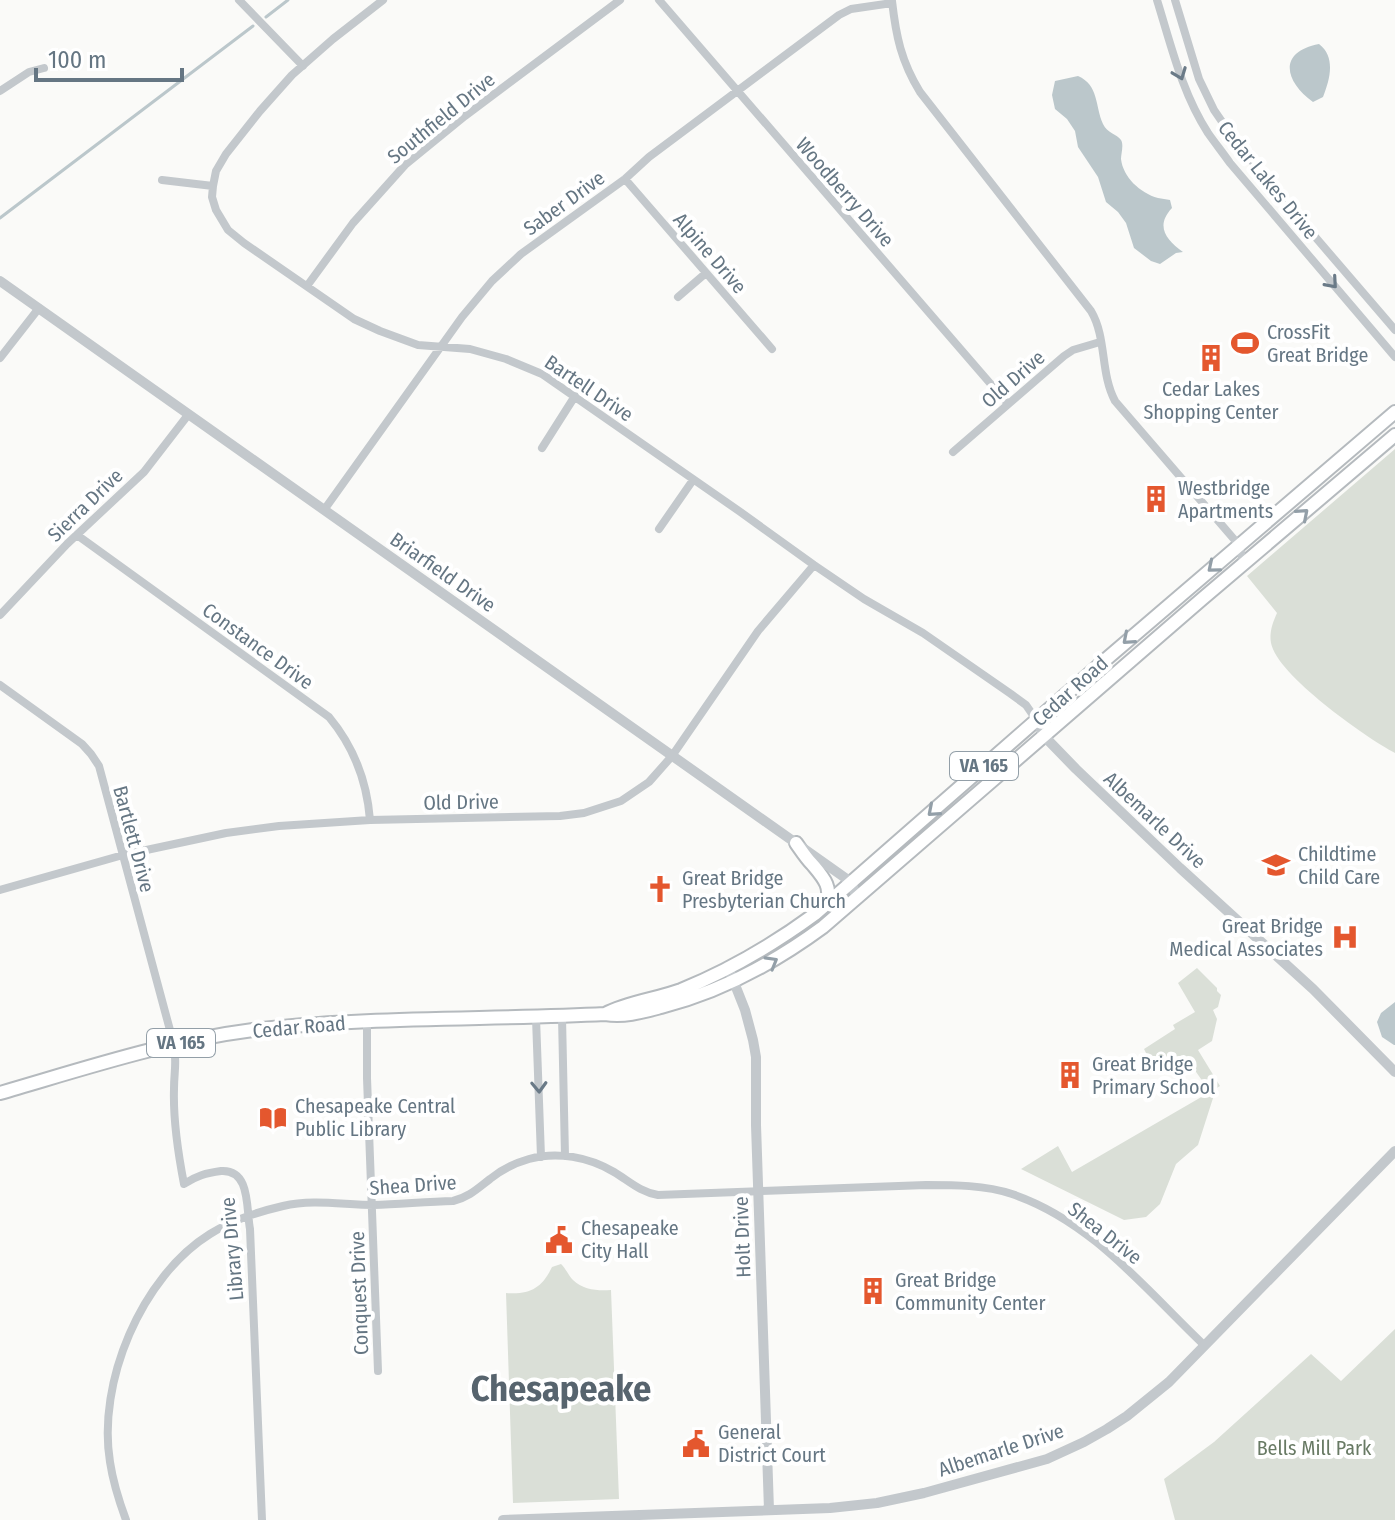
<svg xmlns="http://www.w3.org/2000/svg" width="1395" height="1520" viewBox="0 0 1395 1520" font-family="'Fira Sans Condensed',sans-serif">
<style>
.green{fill:#dadfd7}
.water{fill:#bbc7cb}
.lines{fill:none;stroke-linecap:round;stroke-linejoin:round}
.stream{stroke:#bbc7cb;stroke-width:3}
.primary-casing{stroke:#b5babe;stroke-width:16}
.minor{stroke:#c3c8cc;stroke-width:8}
.tertiary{stroke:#c3c8cc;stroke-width:10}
.primary{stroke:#fff;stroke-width:12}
.oneway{stroke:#6a7a87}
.oneway2{stroke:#939fa8}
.labels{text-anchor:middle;stroke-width:8;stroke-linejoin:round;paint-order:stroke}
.shield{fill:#fff;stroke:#939fa8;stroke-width:2}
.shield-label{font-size:18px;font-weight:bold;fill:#657683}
.street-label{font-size:20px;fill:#657683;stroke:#fff}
.poi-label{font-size:20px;fill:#657683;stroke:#fff;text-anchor:start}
.park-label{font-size:20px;fill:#687a64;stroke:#fff}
.town-label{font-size:36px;font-weight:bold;fill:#57646e;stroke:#fff}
</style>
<rect width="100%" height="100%" fill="#fafaf8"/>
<path class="green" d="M1395 449V753C1365 737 1277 675 1271 643 1269 632 1273 622 1277 613L1247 576Z
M1197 968 1217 988V991L1221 995 1218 1007 1213 1010 1217 1019 1212 1041 1198 1050 1220 1086 1212 1091 1214 1095 1198 1145 1176 1164 1160 1204 1146 1217 1124 1220 1021 1169 1058 1146 1072 1172 1210 1092 1185 1056 1167 1067 1160 1056 1150 1061 1144 1049 1175 1029 1173 1025 1195 1012 1178 983Z
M561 1264C566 1269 569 1276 573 1280 583 1290 598 1291 611 1290L619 1499 513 1503 506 1293C530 1295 542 1288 552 1267Z
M1395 1329V1520H1175L1164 1479 1214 1442 1311 1354 1341 1381Z"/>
<path class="water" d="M1319 44C1336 57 1330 79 1323 97L1313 102C1285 82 1277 52 1319 44Z
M1078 76C1099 85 1095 106 1103 124 1107 133 1117 134 1121 140 1124 145 1121 154 1121 159 1123 177 1140 193 1158 198 1162 199 1166 199 1170 200L1172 208C1155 226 1166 240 1183 252L1176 253 1160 264 1151 261 1134 248 1126 223 1118 212 1106 202 1098 177 1078 147 1075 131 1067 119 1055 109 1052 95 1055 81Z
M1395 1002V1045H1394L1382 1037 1377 1022 1381 1013Z"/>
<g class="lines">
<path class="stream" d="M266 17 288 0
M0 218 253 26"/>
<g class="primary-casing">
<path id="primary" d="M796 843C801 850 806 858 812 864 822 876 834 888 825 904
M605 1014C627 1002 657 999 681 990 728 971 774 944 815 914L1104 661 1395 412
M0 1093C83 1069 167 1041 253 1030 370 1016 488 1020 605 1014 625 1017 642 1012 661 1007 721 992 774 963 823 927L1202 599 1395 435"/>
</g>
<path class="minor" d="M239 0 303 66
M383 0 333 39 292 75 260 111 226 154 216 171 213 186 212 197 216 210 228 230 244 243 354 319 380 331 418 345 470 349 506 359 542 374 739 511 814 565 864 599 923 633 1011 694 1026 705 1037 721
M659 0 1008 404
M1157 0C1171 45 1182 93 1208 133 1215 143 1223 153 1230 163L1395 357
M1175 0 1199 79 1214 110 1225 126 1269 183 1395 330
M892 1C896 36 901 61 920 92L1091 311C1107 338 1100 373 1115 401L1239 545 1244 565
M0 91 29 72 44 68
M625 179 772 349
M162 180 213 186
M307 286 353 223 405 165 465 116 620 0
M678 297 706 273
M0 358 39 308
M542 448 575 396
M953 452 1064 356 1073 350 1100 342
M324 510 462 317 492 281 521 254 625 179 649 157 839 15 851 9 892 3
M659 529 693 480
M77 535 329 717C354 747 367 782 370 820
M0 615 67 544 144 472 188 415
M0 685 82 744 91 754 99 766 174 1045C177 1064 174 1071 174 1089 173 1120 178 1153 184 1184 196 1176 206 1173 221 1171 251 1169 246 1209 250 1229L262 1520
M0 890 123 855 226 833 279 826 370 820 560 816 584 813 621 801 649 782 672 756 758 631 814 565
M562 1017 565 1156
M536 1018 541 1157
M367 1022V1078L378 1371
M126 1520C119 1501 113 1482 110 1462 97 1383 141 1277 210 1234 232 1220 257 1212 283 1206 313 1199 344 1205 374 1205 400 1204 426 1202 453 1201 469 1197 477 1189 490 1179 501 1170 515 1163 529 1159 557 1151 589 1157 614 1172 629 1181 640 1192 658 1195L926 1185C954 1185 985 1185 1012 1194 1092 1221 1145 1289 1204 1345"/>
<path class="tertiary" d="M0 281 851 882 857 898
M1037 721 1044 736 1076 769 1180 868 1313 989 1395 1072
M728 967 745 1010 753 1040 756 1057V1125L769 1510
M503 1520 830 1508 877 1503 924 1493 1047 1459 1084 1442 1107 1429 1127 1416 1169 1382 1395 1151"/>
<use href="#primary" class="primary"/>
</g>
<defs><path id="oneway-chevron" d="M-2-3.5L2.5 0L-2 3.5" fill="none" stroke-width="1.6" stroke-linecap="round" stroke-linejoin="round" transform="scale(2)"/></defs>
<g class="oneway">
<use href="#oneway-chevron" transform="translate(1180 74) rotate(69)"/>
<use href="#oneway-chevron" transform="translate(1332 283) rotate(49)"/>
<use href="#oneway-chevron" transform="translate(539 1087) rotate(88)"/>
</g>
<g class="oneway2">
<use href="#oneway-chevron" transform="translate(1303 514) rotate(-41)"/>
<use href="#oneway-chevron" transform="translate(1213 567) rotate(140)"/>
<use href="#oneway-chevron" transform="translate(1128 639) rotate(139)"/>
<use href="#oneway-chevron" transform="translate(933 811) rotate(139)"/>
<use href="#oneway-chevron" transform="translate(772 962) rotate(-30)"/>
</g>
<defs>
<g id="stadium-bare" transform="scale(2.16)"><path d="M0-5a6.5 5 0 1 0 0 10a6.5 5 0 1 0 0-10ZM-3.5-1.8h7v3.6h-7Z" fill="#e4572e" stroke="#fff" stroke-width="2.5" paint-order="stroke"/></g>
<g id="building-bare" transform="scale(2.16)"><path d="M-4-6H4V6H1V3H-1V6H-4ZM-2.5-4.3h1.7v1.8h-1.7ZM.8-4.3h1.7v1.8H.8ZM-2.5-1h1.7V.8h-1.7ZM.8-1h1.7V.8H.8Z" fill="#e4572e" stroke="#fff" stroke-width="2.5" paint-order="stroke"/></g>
<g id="school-bare" transform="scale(2.16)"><path d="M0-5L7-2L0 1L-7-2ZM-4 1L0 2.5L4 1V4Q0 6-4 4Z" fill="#e4572e" stroke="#fff" stroke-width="2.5" paint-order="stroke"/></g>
<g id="church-bare" transform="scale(2.16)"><path d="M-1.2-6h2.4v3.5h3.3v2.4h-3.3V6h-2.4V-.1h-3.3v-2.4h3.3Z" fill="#e4572e" stroke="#fff" stroke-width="2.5" paint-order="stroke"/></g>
<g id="hospital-bare" transform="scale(2.16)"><path d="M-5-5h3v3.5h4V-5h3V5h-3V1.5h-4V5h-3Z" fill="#e4572e" stroke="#fff" stroke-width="2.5" paint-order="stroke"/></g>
<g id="library-bare" transform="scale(2.16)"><path d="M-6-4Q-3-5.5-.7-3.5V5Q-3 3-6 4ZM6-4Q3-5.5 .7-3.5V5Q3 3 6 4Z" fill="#e4572e" stroke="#fff" stroke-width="2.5" paint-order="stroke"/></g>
<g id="civic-bare" transform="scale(2.16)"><path d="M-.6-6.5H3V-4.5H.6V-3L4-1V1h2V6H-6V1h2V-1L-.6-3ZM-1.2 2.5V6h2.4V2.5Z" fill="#e4572e" stroke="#fff" stroke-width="2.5" paint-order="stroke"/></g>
</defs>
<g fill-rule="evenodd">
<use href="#stadium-bare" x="1245" y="343"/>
<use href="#building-bare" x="1211" y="358"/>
<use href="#building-bare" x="1156" y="499"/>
<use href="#school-bare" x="1276" y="865"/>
<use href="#church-bare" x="660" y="889"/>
<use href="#hospital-bare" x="1345" y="937"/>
<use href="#building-bare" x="1070" y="1075"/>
<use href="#library-bare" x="273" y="1118"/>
<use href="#civic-bare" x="559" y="1240"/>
<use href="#building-bare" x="873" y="1291"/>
<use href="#civic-bare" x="696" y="1444"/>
</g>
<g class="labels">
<g class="shield">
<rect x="950" y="752" width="68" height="28" rx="6"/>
<rect x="147" y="1029" width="68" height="28" rx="6"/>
</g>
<g class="shield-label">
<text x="984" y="772">VA 165</text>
<text x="181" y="1049">VA 165</text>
</g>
<g class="street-label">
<text transform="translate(441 118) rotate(-39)" y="7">Southfield Drive</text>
<text transform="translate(1268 180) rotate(51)" y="7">Cedar Lakes Drive</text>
<text transform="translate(845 192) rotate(49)" y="7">Woodberry Drive</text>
<text transform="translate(564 203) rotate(-36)" y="7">Saber Drive</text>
<text transform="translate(710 253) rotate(49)" y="7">Alpine Drive</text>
<text transform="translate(1013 379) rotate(-41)" y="7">Old Drive</text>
<text transform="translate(589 388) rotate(34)" y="7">Bartell Drive</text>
<text transform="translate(85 505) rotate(-44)" y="7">Sierra Drive</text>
<text transform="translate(443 572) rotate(35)" y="7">Briarfield Drive</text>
<text transform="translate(258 646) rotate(36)" y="7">Constance Drive</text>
<text transform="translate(1070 691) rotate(-42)" y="7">Cedar Road</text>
<text transform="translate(461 802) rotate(-1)" y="7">Old Drive</text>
<text transform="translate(1155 820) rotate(43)" y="7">Albemarle Drive</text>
<text transform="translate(134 839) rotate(75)" y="7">Bartlett Drive</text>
<text transform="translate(299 1027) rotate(-5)" y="7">Cedar Road</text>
<text transform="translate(413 1185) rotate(-4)" y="7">Shea Drive</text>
<text transform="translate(1105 1233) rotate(38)" y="7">Shea Drive</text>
<text transform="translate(742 1237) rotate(-92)" y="7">Holt Drive</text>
<text transform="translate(232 1249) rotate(-95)" y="7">Library Drive</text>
<text transform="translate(359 1293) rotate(-92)" y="7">Conquest Drive</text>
<text transform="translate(1001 1450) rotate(-18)" y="7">Albemarle Drive</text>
</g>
<g class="poi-label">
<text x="1267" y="339">CrossFit<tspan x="1267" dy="23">Great Bridge</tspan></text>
<text x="1211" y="396" text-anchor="middle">Cedar Lakes<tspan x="1211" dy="23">Shopping Center</tspan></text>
<text x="1178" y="495">Westbridge<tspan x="1178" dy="23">Apartments</tspan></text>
<text x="1298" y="861">Childtime<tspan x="1298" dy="23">Child Care</tspan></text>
<text x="682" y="885">Great Bridge<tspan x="682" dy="23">Presbyterian Church</tspan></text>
<text x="1323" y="933" text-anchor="end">Great Bridge<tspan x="1323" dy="23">Medical Associates</tspan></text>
<text x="1092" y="1071">Great Bridge<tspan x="1092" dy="23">Primary School</tspan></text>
<text x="295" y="1113">Chesapeake Central<tspan x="295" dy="23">Public Library</tspan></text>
<text x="581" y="1235">Chesapeake<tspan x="581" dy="23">City Hall</tspan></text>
<text x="895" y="1287">Great Bridge<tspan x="895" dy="23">Community Center</tspan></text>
<text x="718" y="1439">General<tspan x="718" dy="23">District Court</tspan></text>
</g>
<g class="park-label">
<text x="1314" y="1455">Bells Mill Park</text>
</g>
<g class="town-label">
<text x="561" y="1401">Chesapeake</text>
</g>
</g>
<path d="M36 68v12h146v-12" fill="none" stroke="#657683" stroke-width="4"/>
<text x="48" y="68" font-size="24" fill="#657683" stroke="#ffffff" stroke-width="6" paint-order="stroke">100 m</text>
</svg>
